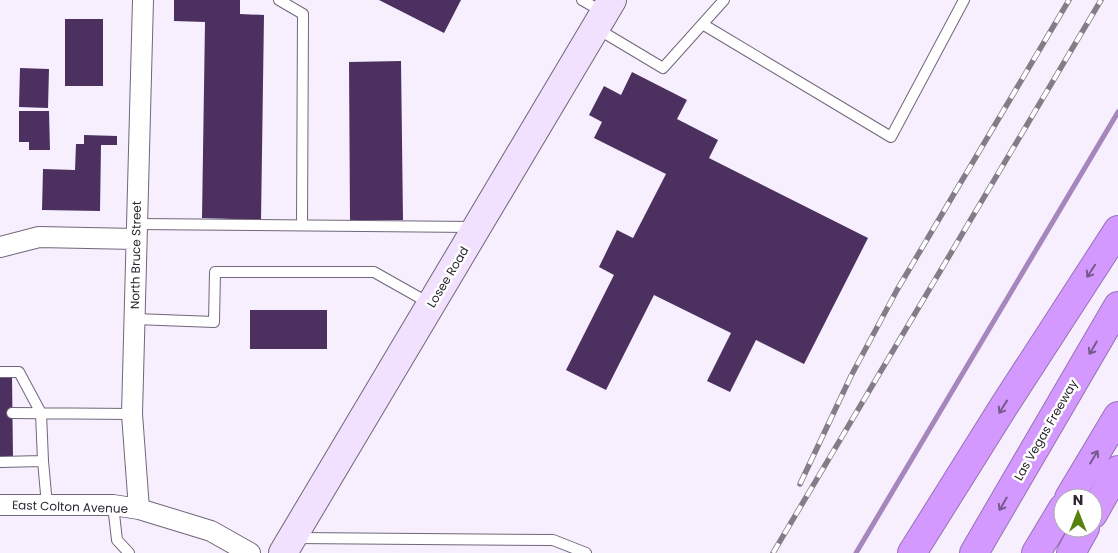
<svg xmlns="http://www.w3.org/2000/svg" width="1118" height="553" viewBox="0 0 1118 553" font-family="Poppins,sans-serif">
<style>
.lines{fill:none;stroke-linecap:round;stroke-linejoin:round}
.stream{stroke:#a586bd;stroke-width:5}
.building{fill:#4c3060}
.lane-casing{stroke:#71667a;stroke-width:12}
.street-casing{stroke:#71667a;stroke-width:22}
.secondary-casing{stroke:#71667a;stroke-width:30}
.highway-casing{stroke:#9871b6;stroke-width:30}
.lane{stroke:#fff;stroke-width:10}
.street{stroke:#fff;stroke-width:20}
.secondary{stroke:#f2e0ff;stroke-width:28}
.highway{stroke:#d399fe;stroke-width:28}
.rail-casing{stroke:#847d88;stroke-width:5.5}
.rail{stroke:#fff;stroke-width:4;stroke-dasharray:11;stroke-linecap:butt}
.oneway{stroke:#775a8c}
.labels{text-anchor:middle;stroke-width:5;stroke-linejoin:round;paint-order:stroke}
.street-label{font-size:12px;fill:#2b262f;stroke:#fff}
</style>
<rect width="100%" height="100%" fill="#f7effd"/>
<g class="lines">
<path class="stream" d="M856 553 1118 112"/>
</g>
<path class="building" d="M174 0H240V14L264 15 261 220 202 218 205 22 174 21Z
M379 0H461L444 33Z
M65 19H103V86H65Z
M401 61 403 220H350L349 62Z
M20 68 49 69 48 108 19 107Z
M632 72 687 100 677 119 718 140 709 158 868 238 804 364 756 340 730 392 707 381 731 333 654 295 606 390 566 370 614 275 599 267 617 230 633 238 666 174 594 138 602 122 589 115 604 86 621 95Z
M19 111H49L50 150H29V142H19Z
M84 135 117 136V145H101L100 211 42 210 43 169 75 170 76 144H84Z
M250 310H327V349H250Z
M0 376H12L13 457H0Z"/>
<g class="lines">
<g class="lane-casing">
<path id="lane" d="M279 0 303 14 302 225
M582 0 603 12
M704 25 891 137 964 0
M596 28 663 68 724 0
M137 224 473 227
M135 319 214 322 215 272H374L429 303
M0 372H19L41 413 43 461
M12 413 132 414
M0 462 43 461 47 505
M113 505 117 540 129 553
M296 538 553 540 586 553"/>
</g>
<g class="street-casing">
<path id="street" d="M0 247 39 237 136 239
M0 505H113L139 509 211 531 250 553
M139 509 132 414 143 0"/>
</g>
<g class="secondary-casing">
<path id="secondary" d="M283 553 612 0"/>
</g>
<g class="highway-casing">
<path id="highway" d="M1069 498 1118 416
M1093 514 1118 470
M912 553 1004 406 1118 230
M974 553 1118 306
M1036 553 1063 508
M1071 553 1085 528"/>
</g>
<use href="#lane" class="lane"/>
<use href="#street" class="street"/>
<use href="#secondary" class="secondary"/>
<use href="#highway" class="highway"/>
<g class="rail-casing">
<path id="rail" d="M800 484 851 376 897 290 1069 0
M773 553 1101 0"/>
</g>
<use href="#rail" class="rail"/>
</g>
<defs><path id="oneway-shaft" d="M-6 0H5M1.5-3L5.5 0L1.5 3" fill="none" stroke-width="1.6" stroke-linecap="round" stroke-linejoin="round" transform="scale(1.25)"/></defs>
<g class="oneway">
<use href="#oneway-shaft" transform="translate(1091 271) rotate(123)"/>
<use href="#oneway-shaft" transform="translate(1093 348) rotate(120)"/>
<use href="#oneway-shaft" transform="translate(1003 407) rotate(122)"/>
<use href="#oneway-shaft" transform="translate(1094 457) rotate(-59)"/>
<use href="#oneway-shaft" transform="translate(1003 504) rotate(120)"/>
</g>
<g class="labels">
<g class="street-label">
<text transform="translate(136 255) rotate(-89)" y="4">North Bruce Street</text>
<text transform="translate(448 277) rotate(-59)" y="4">Losee Road</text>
<text transform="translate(1046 430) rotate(-60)" y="4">Las Vegas Freeway</text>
<text transform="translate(70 507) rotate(2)" y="4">East Colton Avenue</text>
</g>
</g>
<g transform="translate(1078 513)"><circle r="24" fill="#ffffff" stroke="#aaa8ac"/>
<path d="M0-4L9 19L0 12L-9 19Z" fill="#56820d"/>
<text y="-8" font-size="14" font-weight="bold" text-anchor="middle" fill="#2b262f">N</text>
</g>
</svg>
